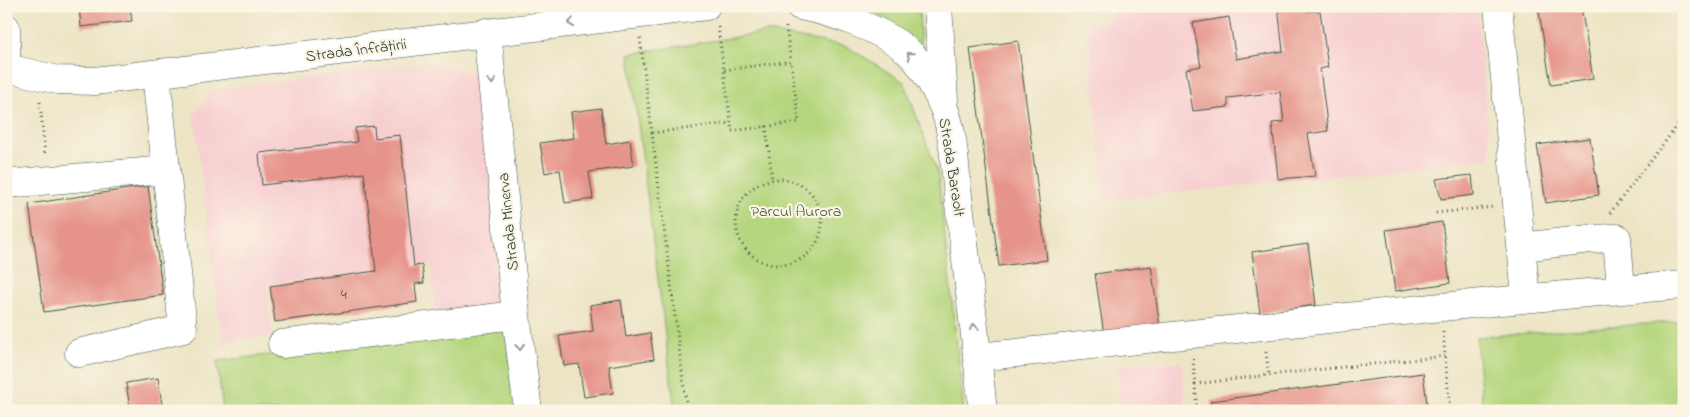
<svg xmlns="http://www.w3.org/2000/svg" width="1690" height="417" viewBox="0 0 1690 417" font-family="'Indie Flower',sans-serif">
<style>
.built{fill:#f7cfd1}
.green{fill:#b5d67e;stroke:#6a8a59}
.building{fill:#e6948b}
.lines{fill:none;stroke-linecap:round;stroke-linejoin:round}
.minor-casing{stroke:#3e564a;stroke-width:29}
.path{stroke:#3e564a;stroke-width:3;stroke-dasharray:1 4;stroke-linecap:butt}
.minor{stroke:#fff;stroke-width:28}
.oneway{stroke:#8f9e9a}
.labels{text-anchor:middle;stroke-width:4.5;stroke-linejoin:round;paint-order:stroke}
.number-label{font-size:14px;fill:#51534a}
.street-label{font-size:16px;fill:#1f3d34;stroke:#fcf5e5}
.park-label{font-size:16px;fill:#3d5c43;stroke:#fcf5e5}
</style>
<rect width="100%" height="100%" fill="#fcf5e5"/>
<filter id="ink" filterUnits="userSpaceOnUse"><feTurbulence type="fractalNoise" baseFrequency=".02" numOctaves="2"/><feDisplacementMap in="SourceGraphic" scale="10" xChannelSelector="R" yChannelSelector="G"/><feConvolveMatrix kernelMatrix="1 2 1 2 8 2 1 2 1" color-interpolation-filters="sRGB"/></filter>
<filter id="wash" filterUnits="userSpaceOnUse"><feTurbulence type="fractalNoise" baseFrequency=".0096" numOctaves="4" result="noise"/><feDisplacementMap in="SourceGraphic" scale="20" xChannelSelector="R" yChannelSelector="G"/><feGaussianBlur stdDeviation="1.12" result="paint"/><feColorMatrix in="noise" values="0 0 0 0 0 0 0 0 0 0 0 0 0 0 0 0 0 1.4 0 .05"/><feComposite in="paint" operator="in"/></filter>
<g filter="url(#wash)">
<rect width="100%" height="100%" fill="#ece4c4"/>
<path class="built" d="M1117 6H1477L1491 159 1104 200 1088 25 1107 22Z
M430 62 478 75 507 306 436 315 430 264 267 285 273 337 222 342 194 115 211 90Z
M1182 362 1185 411H1121L1119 366Z"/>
<path class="green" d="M888 6H919L921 57 899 29 867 7Z
M768 32 846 46 904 82 938 174 964 411H675L629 54Z
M1684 321V411H1483L1476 337Z
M506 327 516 411H223L217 361Z"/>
<g id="blocks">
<path class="building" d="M79 6H130L132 21 81 27Z
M1278 6H1306L1307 11H1320L1328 67 1320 69 1328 131 1308 134 1315 176 1278 179 1272 123 1284 122 1280 92 1228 98V107L1193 111 1186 69 1201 66 1193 23 1229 17 1236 59 1283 51Z
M1538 6H1581L1593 79 1551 85Z
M1018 41 1047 260 999 266 970 48Z
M601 108 606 144 630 140 634 166 589 172 593 199 565 203 560 170 545 173 540 143 574 138 571 112Z
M374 126 375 138 400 135 414 266 422 265 424 283 415 284 417 302 275 322 270 286 376 271 364 173 262 185 259 153 357 142 355 128Z
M1590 138 1599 195 1546 203 1537 145Z
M1472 175 1474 195 1441 199 1436 179Z
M148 186 163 295 44 312 29 204Z
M1442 222 1450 283 1395 291 1386 230Z
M1308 244 1316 305 1260 313 1252 252Z
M1151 266 1160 327 1104 335 1095 274Z
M621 300 626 337 650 333 654 359 609 366 613 393 584 397 579 364 564 366 559 336 593 331 590 305Z
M1423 373 1428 411H1212L1211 401Z
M158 378 163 411H120L130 408 126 383Z"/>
</g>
</g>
<g filter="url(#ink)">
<use href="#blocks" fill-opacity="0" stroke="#3e564a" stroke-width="1"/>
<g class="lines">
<g class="minor-casing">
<path id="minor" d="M800 6C833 12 896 33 917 61 929 76 938 94 945 111 955 139 955 175 959 204 968 273 976 342 983 411
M938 6 944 100
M1498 6 1526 297
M6 28V71
M487 32 516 315 528 411
M7 68 58 80 95 81 706 6
M6 184 166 170
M1522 247 1590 239 1617 238 1621 289
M282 344 516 315
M79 353 183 329 156 74
M977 357C1213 333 1448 303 1684 285"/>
</g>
<path class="path" d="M718 27 732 131 799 122 791 61 724 70
M786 27 791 61
M640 38 687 411
M40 102 45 155
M766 126 772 179
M652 133 730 123
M736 222a43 43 0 1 1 86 0a43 43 0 1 1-86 0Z
M1436 213 1493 207
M1610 213 1684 117
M1443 332 1450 411
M1266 352 1269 375
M1193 359 1197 411
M1195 384 1269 375 1446 356"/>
<use href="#minor" class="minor"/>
</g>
<defs><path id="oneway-chevron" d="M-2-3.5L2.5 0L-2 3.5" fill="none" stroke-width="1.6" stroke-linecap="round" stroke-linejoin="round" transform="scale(1.25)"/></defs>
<g class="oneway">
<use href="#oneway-chevron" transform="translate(571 23) rotate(173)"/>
<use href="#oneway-chevron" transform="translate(910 55) rotate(-140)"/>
<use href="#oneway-chevron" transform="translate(492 81) rotate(84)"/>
<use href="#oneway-chevron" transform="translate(974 327) rotate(-96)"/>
<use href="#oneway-chevron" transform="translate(520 347) rotate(83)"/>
</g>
</g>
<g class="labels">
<g class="number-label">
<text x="344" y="299">4</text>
</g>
<g class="street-label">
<text transform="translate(356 49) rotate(-7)" y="6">Strada Înfrățirii</text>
<text transform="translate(953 167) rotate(81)" y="6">Strada Baraolt</text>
<text transform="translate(507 222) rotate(-96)" y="6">Strada Minerva</text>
</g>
<g class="park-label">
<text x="796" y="216">Parcul Aurora</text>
</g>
</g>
<rect width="1690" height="417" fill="none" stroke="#fcf5e5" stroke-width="25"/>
</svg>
